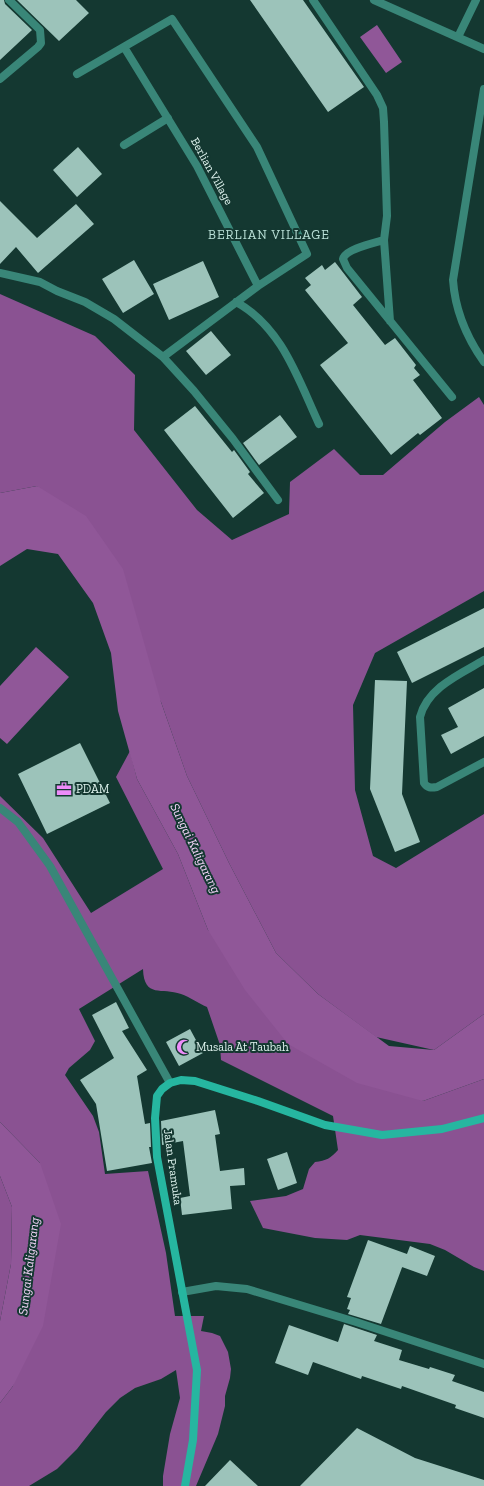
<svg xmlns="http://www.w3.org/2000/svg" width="484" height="1486" viewBox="0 0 484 1486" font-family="'Zilla Slab',serif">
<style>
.forest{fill:#8a5292}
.water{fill:#905798}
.building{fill:#9cc3ba}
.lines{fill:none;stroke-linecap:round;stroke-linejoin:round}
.lane{stroke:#398678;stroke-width:8}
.street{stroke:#398678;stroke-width:8}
.secondary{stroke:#26b6a0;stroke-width:8}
.labels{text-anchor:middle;stroke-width:4;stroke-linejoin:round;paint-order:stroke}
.street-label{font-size:12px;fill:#dff3ee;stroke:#143831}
.poi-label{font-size:12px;fill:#dff3ee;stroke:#143831;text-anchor:start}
.neighbourhood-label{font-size:13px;letter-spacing:1px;fill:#bae1d8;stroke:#143831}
.water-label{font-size:13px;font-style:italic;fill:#f7d7fb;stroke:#143831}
</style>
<rect width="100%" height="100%" fill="#143831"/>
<path class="forest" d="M0 294 95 336 135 375 134 430 197 510 232 540 289 514 290 482 334 449 360 475H383L445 422 479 397 484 405V591L375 653 353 705 355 790 373 856 396 868 484 814V1014L434 1050 376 1037 318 994 276 953 229 863 187 776 161 702 37 486 0 493Z
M130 751 137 779 178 854 208 930 423 1101 484 1079V1271L474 1267 445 1250 430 1244 360 1235 347 1240 315 1238 263 1228 250 1201 286 1196 303 1189 309 1169 315 1162C326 1161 331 1158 338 1150L333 1116 221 1060 220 1045 207 1007C198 1003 190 997 181 994 162 987 144 999 143 969L79 1009 95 1041 90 1050 69 1068 65 1075 93 1116 99 1132 105 1174 148 1171 166 1253 175 1316H204L201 1331 212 1333 220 1336 228 1352 231 1369 230 1378 225 1396V1406L218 1434 196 1486H163V1476L170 1434 180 1398 176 1370 161 1379 135 1388 120 1398 106 1412 77 1449 57 1469 29 1486H0V1403L13 1386 40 1163 0 1122V796L43 838 91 913 163 869 116 777Z
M0 1176 12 1207 11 1264 0 1321Z"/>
<path class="water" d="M377 25 402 62 386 73 360 37Z
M37 486 86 516 123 569 161 702 187 776 229 863 276 953 318 994 389 1046 434 1050 484 1014V1079L423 1101 357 1083 288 1044 245 990 208 930 178 854 137 779 118 711 111 653 93 603 58 554 27 549 0 566V493Z
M36 647 69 677 7 744 0 738V686Z
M0 1122 40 1163 61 1224 43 1326 13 1386 0 1403V1321L11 1264 12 1207 0 1176Z"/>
<path class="building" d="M0 0H4L5 4 32 30 0 60Z
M17 0H76L89 13 59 41Z
M250 0H303L364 87 328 112Z
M78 147 102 174 77 197 53 170Z
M0 201 37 238 76 204 94 224 38 273 16 247 0 264Z
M134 260 154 294 123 313 102 279Z
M203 261 219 297 169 320 153 284Z
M335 262 362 297 353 305 385 345 395 338 416 365 414 368 420 375 413 380 442 418 420 435 418 433 391 455 320 365 348 343 305 290 311 285 305 278 322 265 325 270Z
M211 331 231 355 206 375 186 351Z
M195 406 232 452 234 450 250 472 248 474 264 493 233 518 164 430Z
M280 415 297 437 259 465 243 443Z
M484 608V647L412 683 397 652Z
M375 680 407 681 402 794 420 842 395 852 370 789Z
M484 688V736L451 754 441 735 458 727 448 708Z
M80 743 110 803 47 834 18 774Z
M116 1002 129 1028 122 1031 147 1070 137 1076 145 1124 150 1123 151 1147H149L152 1163 107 1171 96 1104 80 1080 114 1058 92 1015Z
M190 1029 203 1053 179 1066 166 1042Z
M215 1110 220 1134 215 1135 220 1171 244 1168 245 1185 230 1186 232 1209 182 1215 180 1198 190 1196 183 1141 162 1145 161 1121Z
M287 1152 297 1183 278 1190 267 1159Z
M368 1240 407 1254 381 1324 348 1314 350 1310 347 1309 351 1298 347 1297Z
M410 1246 435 1256 427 1276 402 1267Z
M344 1324 377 1335 374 1341 402 1350 399 1360 429 1369 430 1367 455 1375 452 1381 484 1392V1418L455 1408 456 1405 402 1386 401 1389 362 1376 361 1379 313 1362 308 1375 275 1363 289 1325 338 1342Z
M357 1428 415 1458 484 1480V1486H300Z
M230 1460 258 1486H205Z"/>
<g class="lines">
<path class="lane" d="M0 808 18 822 50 866 170 1083"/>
<path class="street" d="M313 0 377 95 383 108 384 122 387 216 384 240 390 321
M374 0 484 49
M458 37 476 0
M124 47 197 166 258 286 163 357
M77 74 172 19 257 147 307 254 258 286
M0 79 38 47 41 43 40 30 9 0
M484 89 453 280C455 310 467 338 484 362
M124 145 168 118
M384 240C374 243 345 249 343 259L347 268 452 397
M0 273 40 282 57 291 85 302 114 319 163 357 194 391 233 439 278 500
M236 302C282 327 298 379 319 424
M484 660C460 674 427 688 420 717L424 783C427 788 431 788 437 787L484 762
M182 1292 216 1286 247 1289 356 1322 484 1364"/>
<path class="secondary" d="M185 1486 193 1440 197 1370 157 1157 155 1118 157 1096 162 1089 170 1083 181 1080 195 1081 258 1101 325 1125 382 1135 442 1129 484 1118"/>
</g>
<defs>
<g id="office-bare" transform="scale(1.2)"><path d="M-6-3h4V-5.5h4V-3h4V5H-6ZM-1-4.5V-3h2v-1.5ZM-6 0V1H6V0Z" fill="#ed8cf9" stroke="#143831" stroke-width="2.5" paint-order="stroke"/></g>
<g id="mosque-bare" transform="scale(1.2)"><path d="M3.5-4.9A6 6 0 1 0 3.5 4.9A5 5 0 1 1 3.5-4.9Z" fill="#ed8cf9" stroke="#143831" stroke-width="2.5" paint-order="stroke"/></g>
</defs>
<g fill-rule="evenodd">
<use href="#office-bare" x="64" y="789"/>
<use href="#mosque-bare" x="184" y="1047"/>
</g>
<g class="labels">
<g class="street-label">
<text transform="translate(212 171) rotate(61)" y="4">Berlian Village</text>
<text transform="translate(173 1167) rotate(82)" y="4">Jalan Pramuka</text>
</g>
<g class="poi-label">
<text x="76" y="793">PDAM</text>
<text x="196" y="1051">Musala At Taubah</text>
</g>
<g class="neighbourhood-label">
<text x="269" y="239">BERLIAN VILLAGE</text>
</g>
<g class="water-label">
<text transform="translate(196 848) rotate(64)" y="5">Sungai Kaligarang</text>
<text transform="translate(28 1266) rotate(-83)" y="5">Sungai Kaligarang</text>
</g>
</g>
</svg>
